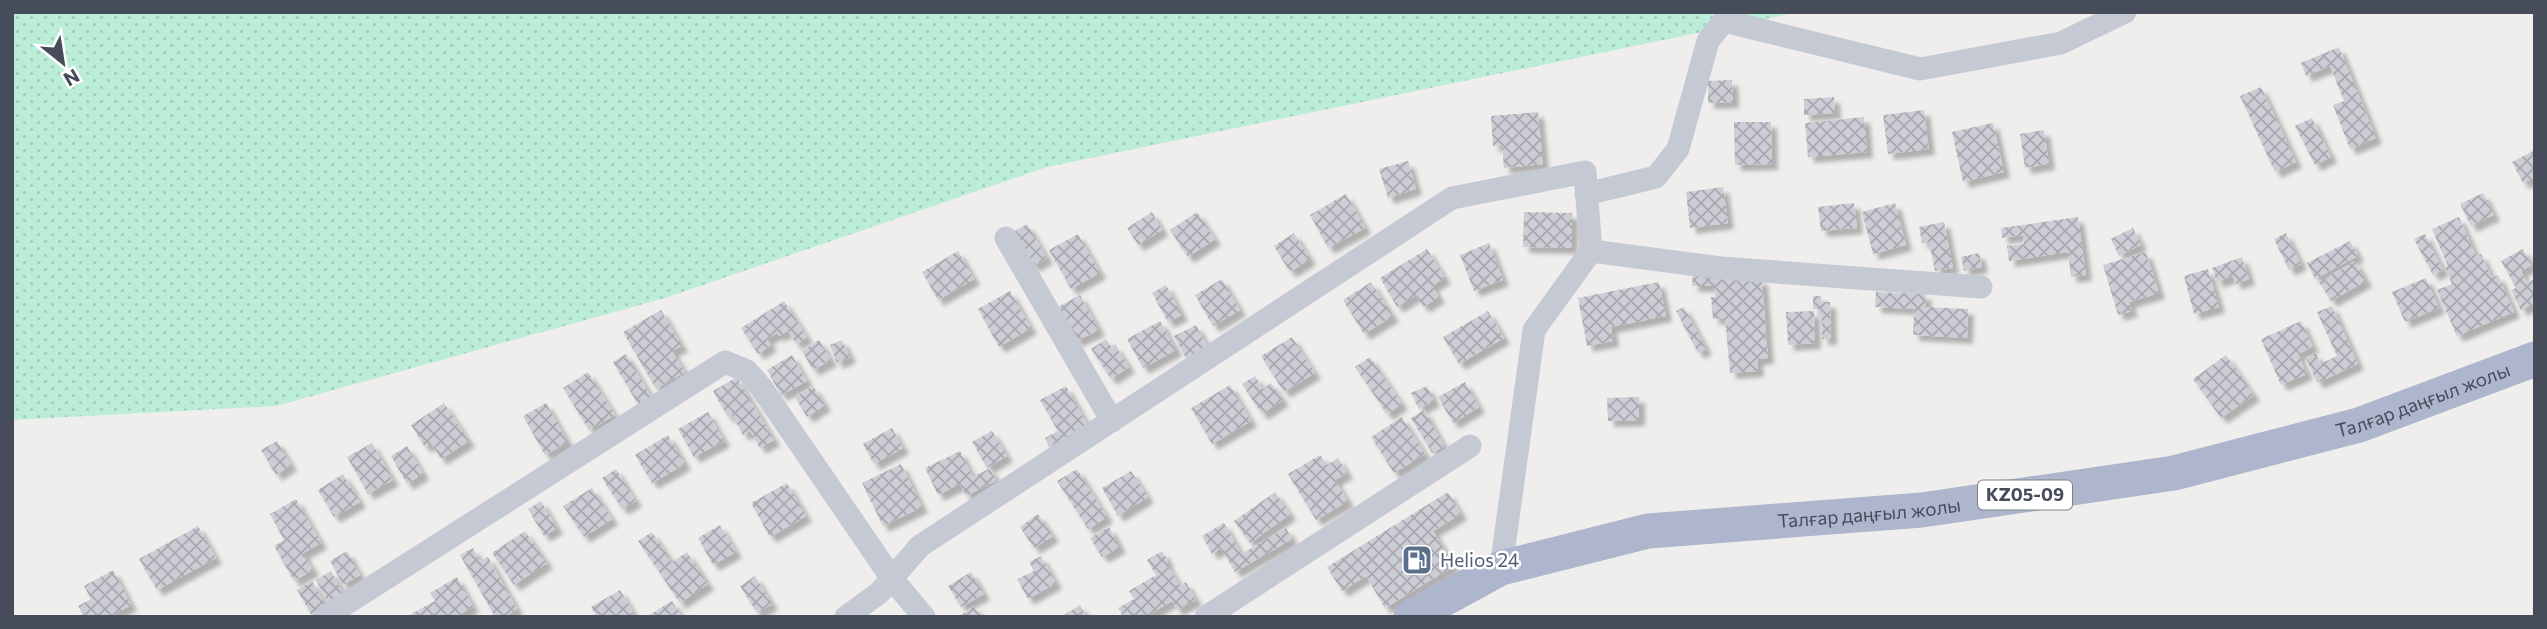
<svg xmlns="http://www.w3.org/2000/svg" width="2547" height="629" viewBox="0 0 2547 629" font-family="Commissioner,sans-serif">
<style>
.grass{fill:url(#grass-dots)}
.building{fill:url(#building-cross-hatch);filter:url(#shadow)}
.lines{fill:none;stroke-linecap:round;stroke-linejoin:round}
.minor{stroke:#c4c9d4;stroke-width:23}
.primary{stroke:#adb6cc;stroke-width:35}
.labels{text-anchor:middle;stroke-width:5;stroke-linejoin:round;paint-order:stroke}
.shield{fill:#fff;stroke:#7e828c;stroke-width:2}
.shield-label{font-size:18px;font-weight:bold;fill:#464c5a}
.street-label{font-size:19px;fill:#464c5a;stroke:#fff}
.service-label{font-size:19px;fill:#4e5e75;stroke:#fff;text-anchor:start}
</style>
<defs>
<pattern id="grass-dots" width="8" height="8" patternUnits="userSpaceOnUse" patternTransform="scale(1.75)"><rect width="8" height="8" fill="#bcedd9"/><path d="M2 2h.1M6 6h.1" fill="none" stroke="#a3cdbc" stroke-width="1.8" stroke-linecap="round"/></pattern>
<pattern id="building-cross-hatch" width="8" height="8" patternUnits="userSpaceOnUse" patternTransform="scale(1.75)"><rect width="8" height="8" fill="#cdced5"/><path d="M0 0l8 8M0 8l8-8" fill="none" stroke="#a8a9b0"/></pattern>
<filter id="shadow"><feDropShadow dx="6" dy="6" stdDeviation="2" flood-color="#0004"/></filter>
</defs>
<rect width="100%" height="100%" fill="#f0eeed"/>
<path class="grass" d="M12 12H1799L1047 167 665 298 276 406 12 420Z"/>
<path class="building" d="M2339 47 2376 138 2350 149 2333 105 2344 101 2330 66 2306 76 2301 63Z
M1732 80 1733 102 1708 103V81Z
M2261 87 2296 162 2275 172 2240 96Z
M1834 97 1835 113 1804 115V99Z
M1924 110 1929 149 1888 154 1883 115Z
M1538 112 1543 164 1504 168 1502 145 1493 146 1491 116Z
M1864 117 1867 152 1808 157 1805 123Z
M2312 118 2331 157 2315 165 2295 126Z
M1734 122H1771L1772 164 1735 165Z
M1993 123 2004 172 1963 182 1952 132Z
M2044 130 2049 164 2025 168 2020 134Z
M2535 150V177L2523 183 2512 162Z
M1408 161 1416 189 1388 198 1379 169Z
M1723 187 1728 223 1690 228 1686 192Z
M2483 193 2494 215 2471 226 2460 204Z
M1346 194 1365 228 1328 248 1310 215Z
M1854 203 1857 228 1821 231 1818 207Z
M1895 203 1906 245 1873 254 1862 212Z
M1152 212 1162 230 1138 245 1127 228Z
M1197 212 1215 239 1188 257 1170 230Z
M1524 212 1572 213V248L1523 247Z
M2078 217 2086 275 2071 277 2068 252 2009 261 2007 246 2024 244 2023 235 2002 238 2001 228Z
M2459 217 2476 256 2481 254 2492 278 2498 275 2514 312 2457 336 2437 290 2452 284 2445 267 2448 266 2432 229Z
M1944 222 1953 268 1935 271 1929 242 1922 243 1919 227Z
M1027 224 1047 258 1033 266 1013 232Z
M2133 228 2141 245 2119 256 2111 239Z
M1294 233 1310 259 1290 272 1274 246Z
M2286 233 2301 264 2289 270 2274 239Z
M1078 234 1100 273 1071 289 1049 250Z
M2425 234 2443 270 2433 275 2414 239Z
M2350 241 2358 256 2315 279 2307 263Z
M1489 243 1503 280 1474 291 1460 255Z
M1427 249 1445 278 1432 286 1439 297 1423 307 1416 295 1397 307 1380 278Z
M2523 249 2532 265 2521 271 2527 282 2535 279V303L2521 310 2511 290 2516 288 2501 261Z
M958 251 974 279 938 300 922 272Z
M2146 252 2159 293 2129 302 2132 311 2118 315 2103 265Z
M1979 253 1982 267 1964 271 1961 257Z
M2242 257 2249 279 2235 284 2233 276 2217 282 2212 268Z
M2355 261 2366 281 2331 301 2319 282Z
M2208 269 2219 307 2194 314 2184 276Z
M1693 274 1762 279 1768 358 1757 359 1758 371 1730 373 1725 318 1713 319 1711 297H1715L1714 286H1692Z
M2426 278 2439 308 2405 322 2392 292Z
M1222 279 1240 310 1213 326 1195 295Z
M1371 282 1393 316 1364 334 1343 300Z
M1659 282 1666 316 1611 327 1613 341 1587 346 1578 298Z
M1166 285 1182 315 1168 322 1152 293Z
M1010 291 1031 328 999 347 978 309Z
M1876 292 1926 294 1925 307 1968 309 1967 338 1913 335 1914 309 1875 307Z
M1080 295 1099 330 1076 341 1058 307Z
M1813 296H1821V302H1830L1831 339H1822L1821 309H1813Z
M784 301 807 337 796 344 788 331 779 336 777 333 767 339 771 345 758 354 741 328Z
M2332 306 2358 364 2317 383 2306 358 2316 353 2320 364 2337 356 2317 312Z
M1684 307 1706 349 1698 353 1676 311Z
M661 310 682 346 672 351 685 372 656 389 623 332Z
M1488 311 1504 338 1459 364 1443 337Z
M1814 311 1815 343 1788 345 1786 312Z
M1160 321 1176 350 1143 368 1127 339Z
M2301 321 2313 347 2298 354 2307 374 2281 385 2261 339Z
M1196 325 1209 349 1187 360 1174 336Z
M1292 337 1315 373 1284 392 1261 356Z
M1106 339 1112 348 1115 345 1129 367 1111 379 1091 349Z
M819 340 831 360 813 370 802 351Z
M842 340 850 357 837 363 830 345Z
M626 354 652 398 639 406 613 362Z
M792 355 807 381 781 395 767 370Z
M2226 355 2254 395 2221 418 2193 379Z
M1370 357 1402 404 1387 414 1355 367Z
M588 372 615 415 589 430 563 388Z
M1255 376 1263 389 1271 383 1283 400 1262 414 1242 384Z
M737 377 774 440 760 448 750 431 743 435 732 415 728 417 713 391Z
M1465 382 1479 407 1453 423 1438 397Z
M1230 385 1251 421 1212 444 1191 408Z
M813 386 825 405 807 417 795 397Z
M1066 386 1088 426 1049 447 1045 438 1058 431 1040 400Z
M1427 386 1434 401 1419 409 1411 393Z
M1639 397V420L1608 421 1607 398Z
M444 403 469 441 441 459 431 443 425 447 411 425Z
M546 403 568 442 545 455 523 416Z
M1424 410 1444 446 1432 453 1411 418Z
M708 412 724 441 694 457 678 429Z
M1402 417 1425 454 1394 473 1371 437Z
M892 428 903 448 874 464 863 444Z
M992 431 1007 456 987 468 972 442Z
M668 435 685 464 652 483 635 455Z
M277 441 291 465 276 475 261 450Z
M372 443 393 480 368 494 347 457Z
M407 446 423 474 407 484 391 456Z
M960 451 973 477 990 468 996 481 966 496 960 484 938 495 925 468Z
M1320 455 1327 465 1338 458 1347 473 1335 480 1348 501 1316 520 1288 474Z
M901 464 922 507 883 526 862 483Z
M616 469 636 501 622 509 602 478Z
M1077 469 1107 517 1088 529 1057 481Z
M1131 471 1148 497 1118 516 1102 488Z
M343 474 360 502 334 517 318 490Z
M787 483 806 516 770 537 751 503Z
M592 488 612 519 584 537 563 506Z
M1275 492 1290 514 1250 543 1234 521Z
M1448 492 1461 514 1433 531 1454 566 1385 608 1366 576 1342 591 1327 567Z
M296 499 321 543 303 553 313 570 294 581 274 546 284 540 270 514Z
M541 501 557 528 544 536 528 509Z
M1038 514 1053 536 1034 548 1020 527Z
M1224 523 1241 554 1286 528 1292 539 1235 572 1221 548 1212 554 1202 536Z
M720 525 736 552 713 565 698 538Z
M198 526 216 558 157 590 139 559Z
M1109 527 1120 547 1102 557 1090 538Z
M525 531 547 563 514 585 492 553Z
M652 532 672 562 687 552 708 584 680 603 638 541Z
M473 548 480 561 488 557 517 609 504 617H495L460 555Z
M347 551 360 575 343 585 330 561Z
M1162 551 1168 561 1166 562 1180 586 1186 582 1196 600 1177 610 1172 601 1145 617 1143 613 1136 617H1123L1118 608 1134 599 1129 591 1156 575 1147 560Z
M1041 556 1056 583 1028 599 1017 579 1034 571 1029 562Z
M113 570 131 605 109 617H84L78 606 91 599 84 586Z
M331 571 346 599 331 608 316 580Z
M971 572 984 594 961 607 948 586Z
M755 576 772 604 757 613 740 586Z
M457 577 473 607 455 617H413L411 614 435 601 430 593Z
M312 581 327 607 312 616 297 590Z
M620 590 636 617H597L591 607Z
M672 601 682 617H646Z
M1080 605 1087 617H1061Z
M974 606 982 617H958Z"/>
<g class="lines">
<path class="minor" d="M1586 194 1656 177 1678 149 1708 41 1724 21 1920 69 2061 43 2125 12
M1006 238 1112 421
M1501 568 1534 330 1591 251 1721 268 1981 287
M325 617 725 362 747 371 761 387 893 580 924 617
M846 617 879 593 920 546 1452 198 1585 172 1591 251
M1206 617 1470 446"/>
<path class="primary" id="s1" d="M1411 617 1501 568 1648 531 1922 510 2174 473 2359 425 2535 359"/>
</g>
<defs>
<g id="fuel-square" transform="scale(1.575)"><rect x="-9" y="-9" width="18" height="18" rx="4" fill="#5c6f8a" stroke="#fff"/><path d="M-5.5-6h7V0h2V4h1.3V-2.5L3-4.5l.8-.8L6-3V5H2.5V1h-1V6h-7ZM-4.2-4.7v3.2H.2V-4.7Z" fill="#fff"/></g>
</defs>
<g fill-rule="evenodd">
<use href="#fuel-square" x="1417" y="560"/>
</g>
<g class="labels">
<rect class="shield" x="1978" y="480.5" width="94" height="29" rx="5"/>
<g class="shield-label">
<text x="2025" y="501">KZ05-09</text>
</g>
<g class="street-label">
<text dy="7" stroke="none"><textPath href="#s1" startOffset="1043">Талғар даңғыл жолы</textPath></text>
<text dy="7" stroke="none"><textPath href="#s1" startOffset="476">Талғар даңғыл жолы</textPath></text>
</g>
<g class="service-label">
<text x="1440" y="567">Helios 24</text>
</g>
</g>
<rect width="2547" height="629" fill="none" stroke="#464c5a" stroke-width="28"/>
<g transform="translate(63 63) rotate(150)" stroke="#ffffff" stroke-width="5" paint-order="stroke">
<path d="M0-5L12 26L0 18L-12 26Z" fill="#464c5a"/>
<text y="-10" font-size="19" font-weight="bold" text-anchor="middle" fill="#464c5a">N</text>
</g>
</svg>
